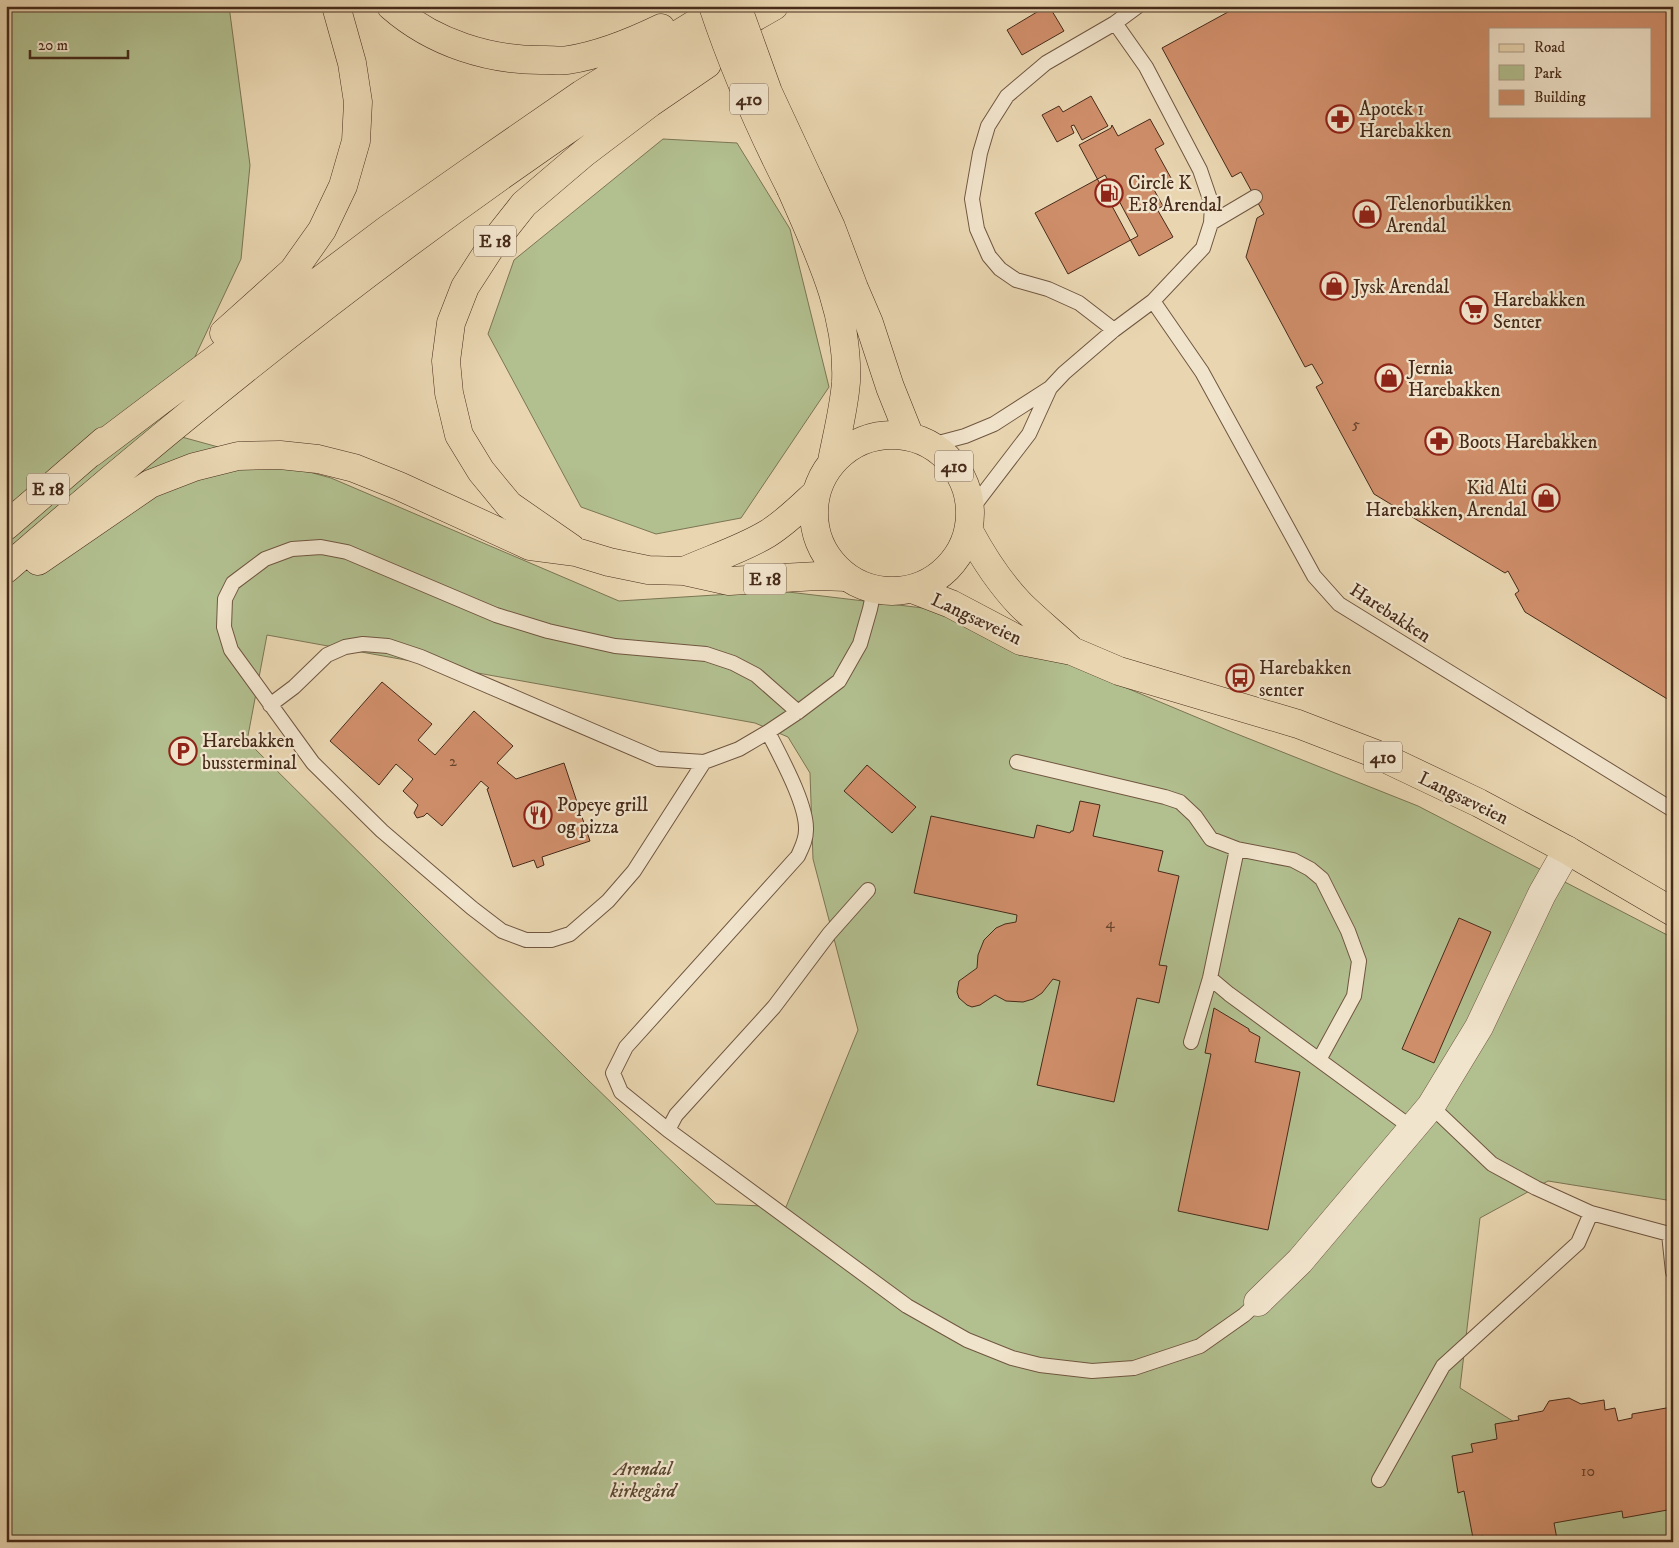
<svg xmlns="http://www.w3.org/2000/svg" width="1679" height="1548" viewBox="0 0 1679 1548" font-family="'IM FELL DW Pica',serif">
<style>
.green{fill:#b2bf8f;stroke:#7c7554;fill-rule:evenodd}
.building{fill:#cf8e6a;stroke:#472b1a;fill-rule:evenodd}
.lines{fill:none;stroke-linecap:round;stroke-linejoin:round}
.lane-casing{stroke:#705640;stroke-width:16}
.street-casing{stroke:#705640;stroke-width:29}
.primary-casing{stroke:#472b1a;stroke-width:29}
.highway-casing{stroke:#472b1a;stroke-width:29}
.lane{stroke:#f1e4cc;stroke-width:14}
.street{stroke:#f1e4cc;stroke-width:28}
.primary{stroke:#e9d6b1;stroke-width:28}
.highway{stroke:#e9d6b1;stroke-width:28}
.primary-bridge-casing{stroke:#472b1a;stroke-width:29;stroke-linecap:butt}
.primary-bridge{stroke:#e9d6b1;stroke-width:28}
.labels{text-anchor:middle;stroke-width:4.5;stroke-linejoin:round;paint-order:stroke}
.number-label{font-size:16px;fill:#69442e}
.shield{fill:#f1e4cc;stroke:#7a624f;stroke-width:1}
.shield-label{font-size:18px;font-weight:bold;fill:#472b1a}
.poi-label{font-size:19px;fill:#472b1a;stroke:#f1e4cc;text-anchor:start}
.street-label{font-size:19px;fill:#472b1a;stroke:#f1e4cc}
.park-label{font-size:19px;font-style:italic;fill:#5c4931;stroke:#f1e4cc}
</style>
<rect width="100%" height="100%" fill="#e9d6b1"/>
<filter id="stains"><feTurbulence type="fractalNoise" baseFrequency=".004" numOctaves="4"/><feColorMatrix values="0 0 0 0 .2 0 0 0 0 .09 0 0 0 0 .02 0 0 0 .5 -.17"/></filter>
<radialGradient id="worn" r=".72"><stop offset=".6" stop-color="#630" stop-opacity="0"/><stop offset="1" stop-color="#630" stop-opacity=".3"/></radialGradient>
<path class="green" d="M6 6H229L250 165 241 259 160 431 331 478 619 601 780 591 940 610 1227 730 1418 806 1673 938V1201L1548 1181 1480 1218 1460 1388 1551 1445 1673 1438V1542H6ZM267 635 755 723 788 737 810 773 813 859 858 1030 786 1207 716 1204 587 1079 247 741Z
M663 139 737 143 790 229 829 387 741 518 656 534 581 507 488 334 514 260Z"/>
<path class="building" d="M1047 6H1049L1064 31 1022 55 1007 30Z
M1239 6H1673V698L1669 700 1525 612 1515 594 1519 591 1508 571 1505 573 1374 494 1316 387 1323 383 1312 364 1305 367 1246 257 1257 218 1264 214 1241 172 1232 177 1162 48ZM1490 29H1650V116H1490Z
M1091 96 1108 126 1082 140 1074 125 1071 126 1074 133 1057 142 1042 115 1059 106 1063 112Z
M1150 119 1164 144 1155 149 1171 178 1153 188 1163 206 1157 209 1173 237 1139 256 1079 145 1111 128 1112 125 1118 136Z
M1105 175 1138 236 1068 274 1035 213Z
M382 682 432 724 418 740 435 755 474 711 513 746 497 763 516 779 564 763 590 841 542 857 544 865 537 868 534 860 513 867 487 789 489 788 481 781 442 826 427 813 424 816 417 818 414 813 418 805 403 791 413 779 396 764 379 785 330 741Z
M867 765 916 807 892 833 844 791Z
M1080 801 1100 805 1093 836 1163 851 1158 871 1179 876 1159 965 1167 966 1159 1003 1137 998 1114 1102 1037 1085 1060 981 1053 979 1042 993 1033 999 1023 1002 1006 1001 995 995 980 1005 972 1007 967 1005 959 998 957 992 959 981 977 968 978 955 984 940 996 928 1005 924 1016 922 1017 915 914 893 931 816 1034 838 1037 825 1070 833 1071 831H1073Z
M1459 918 1491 932 1434 1063 1402 1049Z
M1214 1008 1249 1029V1031L1260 1037 1255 1062 1300 1072 1268 1230 1178 1211 1211 1054 1205 1053Z
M1569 1398 1581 1404 1604 1400 1605 1410 1615 1408 1618 1421 1632 1418V1414L1672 1407 1673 1509 1623 1518 1622 1511 1554 1523 1557 1539 1543 1542H1484L1483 1536 1473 1538 1464 1491 1458 1493 1452 1456 1473 1452 1471 1444 1497 1439 1495 1424 1519 1420 1518 1416 1543 1411 1549 1401Z"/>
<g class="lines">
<g class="lane-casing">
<path id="lane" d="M1211 223 1255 197
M1153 301 1202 372 1314 576 1339 604 1673 810
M1114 330 1079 303 1048 289 1016 280 1000 269 989 256 977 229 972 199 980 153 988 126 1007 96 1046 63 1115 23 1138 6
M931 445 965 436 994 424 1050 388 1064 373 1114 330 1153 301 1203 248 1211 223 1212 205 1200 170 1146 67 1115 23
M970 511 1029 434 1050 388
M270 705 294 687 327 655 345 647 363 644 388 646 421 657 658 759 704 762
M798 712 756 675 733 663 706 654 615 646 548 631 496 615 347 552 321 547 292 549 265 559 233 583 225 599 224 627 231 650 313 763 382 831 472 908 502 931 526 940H551L570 934 608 901 634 871 704 762 739 749 768 732 798 712 839 681 860 644 870 609 874 590
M768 732C780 756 807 804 806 830 806 840 802 847 798 856L626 1047 613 1073 621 1092 668 1130 907 1306 967 1340 1012 1358 1040 1365 1092 1371 1134 1368 1200 1346 1244 1315 1258 1302
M1017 762 1165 797 1180 802 1195 816 1211 839 1237 849 1293 860 1310 869 1322 879 1348 931 1359 961 1354 996 1319 1060
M1210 978 1229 994 1412 1128
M1191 1042 1210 978 1237 849
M1431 1106 1492 1164 1536 1188 1591 1213 1673 1235
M668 1130 676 1115 774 1007 829 934 868 890
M1669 1234 1673 1272
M1379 1480 1443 1366 1578 1243 1591 1213"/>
</g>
<g class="street-casing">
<path id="street" d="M1258 1302 1300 1261 1431 1106 1479 1027 1542 894 1567 850"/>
</g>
<g class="primary-casing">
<path id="primary" d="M809 180 831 227 854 288 869 323 890 387 910 437
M791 189C818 251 849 313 846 382 844 408 837 435 832 461
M814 513a78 78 0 1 1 156 0a78 78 0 1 1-156 0Z
M969 531C983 557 999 582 1020 604 1036 620 1055 635 1072 651
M912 589 951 604 1021 641 1072 651 1119 671 1298 724 1376 754 1479 803 1567 850 1673 912"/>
</g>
<g class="highway-casing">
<path id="highway" d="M391 6C433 43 490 61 545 60 553 60 561 61 568 60 601 55 632 42 661 28
M224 333 293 271 322 230 343 186 356 141 358 102 352 63 336 6
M91 453 388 229 472 170 582 94 724 6
M6 526 104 441
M571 548 509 505 481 471 459 435 449 393 446 361 451 323 465 287 494 242 524 204 584 153 650 103 707 64
M38 561 150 484 194 467 238 456 280 455 318 459 354 468 399 486 530 546 576 552 609 562 648 570 684 571 729 581 818 576 846 577
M6 569C193 406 387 251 592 113 611 101 631 90 650 79 691 54 732 30 774 6
M684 571C711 559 742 549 767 534 785 523 800 508 815 494"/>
</g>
<use href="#lane" class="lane"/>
<use href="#street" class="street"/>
<use href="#primary" class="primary"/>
<use href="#highway" class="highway"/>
<g class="primary-bridge-casing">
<path id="primary-bridge" d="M713 6C734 69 761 130 791 189
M737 6 768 92 809 180"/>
</g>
<use href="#primary-bridge" class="primary-bridge"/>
</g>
<defs>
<g id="pharmacy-ring" transform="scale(1.4375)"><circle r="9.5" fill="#f1e4cc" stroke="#8f2418" stroke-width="1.5"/><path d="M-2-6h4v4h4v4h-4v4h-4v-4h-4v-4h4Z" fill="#8f2418"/></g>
<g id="fuel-ring" transform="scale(1.4375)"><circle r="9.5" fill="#f1e4cc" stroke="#8f2418" stroke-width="1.5"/><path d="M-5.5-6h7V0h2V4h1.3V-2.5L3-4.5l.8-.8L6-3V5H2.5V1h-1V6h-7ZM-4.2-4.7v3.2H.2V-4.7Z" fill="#8f2418"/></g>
<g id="shop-ring" transform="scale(1.4375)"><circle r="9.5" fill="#f1e4cc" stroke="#8f2418" stroke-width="1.5"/><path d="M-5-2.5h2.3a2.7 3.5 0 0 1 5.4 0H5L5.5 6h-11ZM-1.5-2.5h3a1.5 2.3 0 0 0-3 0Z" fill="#8f2418"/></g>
<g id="supermarket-ring" transform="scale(1.4375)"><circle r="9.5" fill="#f1e4cc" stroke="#8f2418" stroke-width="1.5"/><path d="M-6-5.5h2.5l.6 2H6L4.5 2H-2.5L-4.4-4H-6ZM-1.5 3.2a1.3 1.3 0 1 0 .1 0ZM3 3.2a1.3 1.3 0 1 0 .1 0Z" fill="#8f2418"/></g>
<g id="bus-ring" transform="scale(1.4375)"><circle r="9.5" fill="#f1e4cc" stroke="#8f2418" stroke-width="1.5"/><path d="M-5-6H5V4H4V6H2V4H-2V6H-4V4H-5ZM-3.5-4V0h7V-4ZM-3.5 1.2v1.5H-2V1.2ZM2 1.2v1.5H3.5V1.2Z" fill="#8f2418"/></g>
<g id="parking-ring" transform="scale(1.4375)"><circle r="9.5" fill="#f1e4cc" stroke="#8f2418" stroke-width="1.5"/><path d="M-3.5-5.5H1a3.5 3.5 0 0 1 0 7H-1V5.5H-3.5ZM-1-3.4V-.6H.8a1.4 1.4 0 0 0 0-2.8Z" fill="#8f2418"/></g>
<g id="restaurant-ring" transform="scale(1.4375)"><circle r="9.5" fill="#f1e4cc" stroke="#8f2418" stroke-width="1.5"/><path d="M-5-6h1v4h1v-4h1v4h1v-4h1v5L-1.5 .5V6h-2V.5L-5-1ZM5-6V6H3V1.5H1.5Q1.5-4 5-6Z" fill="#8f2418"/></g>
</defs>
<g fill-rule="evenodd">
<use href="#pharmacy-ring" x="1340" y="119"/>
<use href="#fuel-ring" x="1109" y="193"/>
<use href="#shop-ring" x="1367" y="214"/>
<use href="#shop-ring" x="1334" y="286"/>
<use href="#supermarket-ring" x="1474" y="310"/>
<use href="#shop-ring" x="1389" y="378"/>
<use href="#pharmacy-ring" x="1439" y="441"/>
<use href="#shop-ring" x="1546" y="498"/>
<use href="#bus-ring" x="1240" y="678"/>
<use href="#parking-ring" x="183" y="751"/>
<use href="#restaurant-ring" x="538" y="815"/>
</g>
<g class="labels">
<g class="number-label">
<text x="1356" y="429">5</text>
<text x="453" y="766">2</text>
<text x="1110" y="928">4</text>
<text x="1588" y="1476">10</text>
</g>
<g class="shield">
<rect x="730" y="83.5" width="38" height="31" rx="4"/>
<rect x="474" y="225.5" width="42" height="31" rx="4"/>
<rect x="935" y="450.5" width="38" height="31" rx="4"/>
<rect x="27" y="473.5" width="42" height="31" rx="4"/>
<rect x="744" y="563.5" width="42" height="31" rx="4"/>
<rect x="1364" y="741.5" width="38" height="31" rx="4"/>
</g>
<g class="shield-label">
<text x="749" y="105">410</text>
<text x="495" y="247">E 18</text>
<text x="954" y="472">410</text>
<text x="48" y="495">E 18</text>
<text x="765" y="585">E 18</text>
<text x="1383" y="763">410</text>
</g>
<g class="poi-label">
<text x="1359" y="115">Apotek 1<tspan x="1359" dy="22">Harebakken</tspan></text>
<text x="1128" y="189">Circle K<tspan x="1128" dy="22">E18 Arendal</tspan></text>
<text x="1386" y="210">Telenorbutikken<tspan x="1386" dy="22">Arendal</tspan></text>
<text x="1353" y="293">Jysk Arendal</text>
<text x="1493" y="306">Harebakken<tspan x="1493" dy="22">Senter</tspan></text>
<text x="1408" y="374">Jernia<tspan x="1408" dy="22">Harebakken</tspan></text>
<text x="1458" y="448">Boots Harebakken</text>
<text x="1527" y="494" text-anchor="end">Kid Alti<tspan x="1527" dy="22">Harebakken, Arendal</tspan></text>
<text x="1259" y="674">Harebakken<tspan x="1259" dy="22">senter</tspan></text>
<text x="202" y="747">Harebakken<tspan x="202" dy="22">bussterminal</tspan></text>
<text x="557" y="811">Popeye grill<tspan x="557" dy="22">og pizza</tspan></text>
</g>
<g class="street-label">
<text transform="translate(1391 612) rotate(33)" y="7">Harebakken</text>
<text transform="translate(977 618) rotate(25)" y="7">Langsæveien</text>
<text transform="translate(1464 797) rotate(26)" y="7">Langsæveien</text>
</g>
<g class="park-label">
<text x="643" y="1475">Arendal<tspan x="643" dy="22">kirkegård</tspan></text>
</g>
</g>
<rect width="1679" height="1548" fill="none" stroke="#e9d6b1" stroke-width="25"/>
<rect x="8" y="8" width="1664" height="1533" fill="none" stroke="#472b1a" stroke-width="2.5"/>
<rect x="12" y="12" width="1654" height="1523" fill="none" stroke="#472b1a"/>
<rect x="1489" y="28" width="162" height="90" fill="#f1e4cc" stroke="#ad9a85"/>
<rect x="1499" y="44" width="25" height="8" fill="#e9d6b1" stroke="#ad9a85"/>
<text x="1534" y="52" font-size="15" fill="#472b1a">Road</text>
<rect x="1499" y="65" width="25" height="15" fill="#b2bf8f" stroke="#ad9a85"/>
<text x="1534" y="78" font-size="15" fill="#472b1a">Park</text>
<rect x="1499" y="90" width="25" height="15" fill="#cf8e6a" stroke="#ad9a85"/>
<text x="1534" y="102" font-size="15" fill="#472b1a">Building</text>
<path d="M30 50v8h98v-8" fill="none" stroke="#472b1a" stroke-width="2.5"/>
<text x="38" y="50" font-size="15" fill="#472b1a" stroke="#f1e4cc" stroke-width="4" paint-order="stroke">20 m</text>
<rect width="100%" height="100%" filter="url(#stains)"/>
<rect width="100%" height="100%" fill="url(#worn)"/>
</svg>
